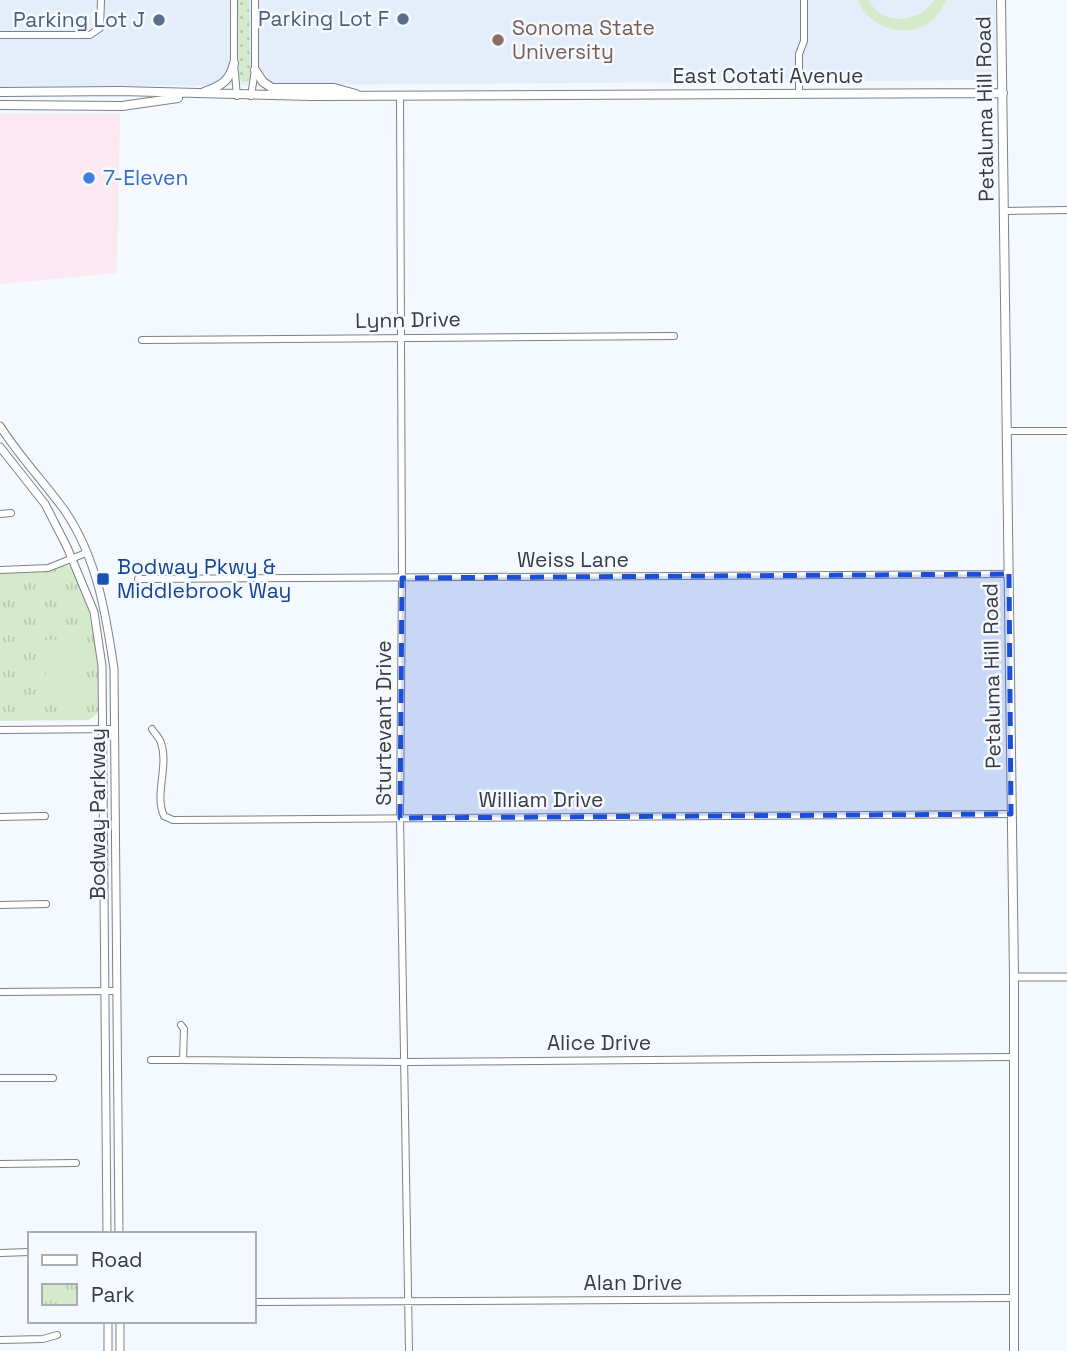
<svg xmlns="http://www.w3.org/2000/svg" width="1067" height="1351" viewBox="0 0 1067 1351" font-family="'Space Grotesk',sans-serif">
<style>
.commercial{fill:#fce8f0}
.built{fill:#e4edfa}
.grass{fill:url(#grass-dots)}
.park{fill:url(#park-tufts)}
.garden{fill:#d4eaca}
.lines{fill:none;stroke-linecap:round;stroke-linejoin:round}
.minor-casing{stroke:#7d8186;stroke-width:8}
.tertiary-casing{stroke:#7d8186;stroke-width:9}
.secondary-casing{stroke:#7d8186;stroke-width:10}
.minor{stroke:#fff;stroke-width:6}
.tertiary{stroke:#fff;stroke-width:7}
.secondary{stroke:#fff;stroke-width:8}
.marked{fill:#1d4ed8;fill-opacity:0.2;stroke:#1d4ed8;stroke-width:5;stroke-dasharray:14 9;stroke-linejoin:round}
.service-dot{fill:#5c6f8a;stroke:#f4f9ff;stroke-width:2.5}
.education-dot{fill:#8d6e63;stroke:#f4f9ff;stroke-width:2.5}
.shop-dot{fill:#3f7fe0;stroke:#f4f9ff;stroke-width:2.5}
.transit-dot{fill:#1a4fb4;stroke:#f4f9ff;stroke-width:2.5}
.labels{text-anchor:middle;stroke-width:5;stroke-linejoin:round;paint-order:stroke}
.service-label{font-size:21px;fill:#4e5e75;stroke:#f4f9ff;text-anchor:end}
.education-label{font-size:21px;fill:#785e54;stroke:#f4f9ff;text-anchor:start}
.street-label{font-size:21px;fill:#3a3b3e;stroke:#f4f9ff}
.shop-label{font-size:21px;fill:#366cbe;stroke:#f4f9ff;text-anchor:start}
.transit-label{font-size:21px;fill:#164399;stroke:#f4f9ff;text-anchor:start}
</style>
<defs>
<pattern id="grass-dots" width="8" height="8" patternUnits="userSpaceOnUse" patternTransform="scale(1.75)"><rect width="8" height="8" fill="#d4eaca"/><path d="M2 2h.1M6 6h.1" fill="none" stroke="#b7caaf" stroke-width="1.8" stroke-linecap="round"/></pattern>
<pattern id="park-tufts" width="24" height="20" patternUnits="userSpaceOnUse" patternTransform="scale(1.75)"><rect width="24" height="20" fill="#d4eaca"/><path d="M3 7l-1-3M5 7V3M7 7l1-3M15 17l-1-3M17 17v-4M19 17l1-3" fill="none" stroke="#b7caaf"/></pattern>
</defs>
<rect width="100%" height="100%" fill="#f4f9ff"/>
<path class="commercial" d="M0 114H120L117 273 0 284Z"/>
<path class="built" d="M0 0H995L996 80 0 87Z"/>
<path class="grass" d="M238 0H249L250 79 244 83 239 79Z"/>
<path class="park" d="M61 565C67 566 72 566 75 572 88 590 105 686 99 707 98 713 94 717 89 720L0 721V572H32Z"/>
<path class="garden" d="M858 0H868C871 4 875 10 879 13 898 25 923 18 934 0H947C943 6 939 14 934 19 911 41 868 29 858 0Z
M85 638 87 698 47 699 44 640Z"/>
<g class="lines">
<g class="minor-casing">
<path id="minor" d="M234 0V63L237 96
M0 35H90L100 28 101 0
M799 94V54L804 41V0
M251 96 255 70V0
M400 96 402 578 400 818 409 1351
M1005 211 1067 210
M142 340 674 336
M1008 431H1067
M0 514 11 513
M0 570 48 568 86 553
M138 579 1009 574
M152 729C154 733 160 738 161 743 169 766 154 795 164 816L173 820 1011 814
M0 730 115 729
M0 817 45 816
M0 905 46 904
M0 992 117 991
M181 1025 184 1029 183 1060 406 1062 1014 1057
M151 1060H183
M0 1078H53
M0 1164 76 1163
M0 1253 30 1252
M254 1302 1013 1298
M0 1340 43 1339 57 1335"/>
</g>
<g class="tertiary-casing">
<path id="tertiary" d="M0 426C19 456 44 482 65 511 97 558 106 614 114 669L119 1234
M0 447 45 504 67 547 94 612 102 666 107 1234
M1014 977H1067
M108 1321V1351
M120 1321V1351"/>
</g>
<g class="secondary-casing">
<path id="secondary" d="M1001 0 1014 977V1351
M255 70 263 82 272 88H334L356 94
M0 92 120 91 311 96 1003 93
M204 92C221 86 230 81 234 63
M0 105 122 106 178 98"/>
</g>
<use href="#minor" class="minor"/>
<use href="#tertiary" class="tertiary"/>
<use href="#secondary" class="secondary"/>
</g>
<path class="marked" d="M1009 574 1011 814 400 818 402 578Z"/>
<g class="service-dot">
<circle cx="403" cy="19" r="7"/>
<circle cx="159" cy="20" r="7"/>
</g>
<circle class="education-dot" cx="498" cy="40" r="7"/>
<circle class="shop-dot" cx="89" cy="178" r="7"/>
<rect class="transit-dot" x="96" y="572" width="14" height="14" rx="3.5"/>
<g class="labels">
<g class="service-label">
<text x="389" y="26">Parking Lot F</text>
<text x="145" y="27">Parking Lot J</text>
</g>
<g class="education-label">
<text x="512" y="35">Sonoma State<tspan x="512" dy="24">University</tspan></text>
</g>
<g class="street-label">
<text x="768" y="83">East Cotati Avenue</text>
<text transform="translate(985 109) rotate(-91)" y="7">Petaluma Hill Road</text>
<text transform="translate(408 320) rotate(-1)" y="7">Lynn Drive</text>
<text x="573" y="567">Weiss Lane</text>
<text transform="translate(992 676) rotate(-91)" y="7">Petaluma Hill Road</text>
<text transform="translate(384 723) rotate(-90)" y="7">Sturtevant Drive</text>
<text x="541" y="807">William Drive</text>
<text transform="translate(98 814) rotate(-90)" y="7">Bodway Parkway</text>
<text x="599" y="1050">Alice Drive</text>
<text x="633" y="1290">Alan Drive</text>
</g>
<g class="shop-label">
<text x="103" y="185">7-Eleven</text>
</g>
<g class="transit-label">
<text x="117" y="574">Bodway Pkwy &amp;<tspan x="117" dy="24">Middlebrook Way</tspan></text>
</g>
</g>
<rect x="28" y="1232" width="228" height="91" fill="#f4f9ff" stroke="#aaadb2" stroke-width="2"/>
<rect x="42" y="1255" width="35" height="10" fill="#ffffff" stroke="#aaadb2" stroke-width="2"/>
<text x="91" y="1267" font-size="21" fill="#3a3b3e">Road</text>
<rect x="42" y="1284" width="35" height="21" fill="url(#park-tufts)" stroke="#aaadb2" stroke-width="2"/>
<text x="91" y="1302" font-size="21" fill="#3a3b3e">Park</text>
</svg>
